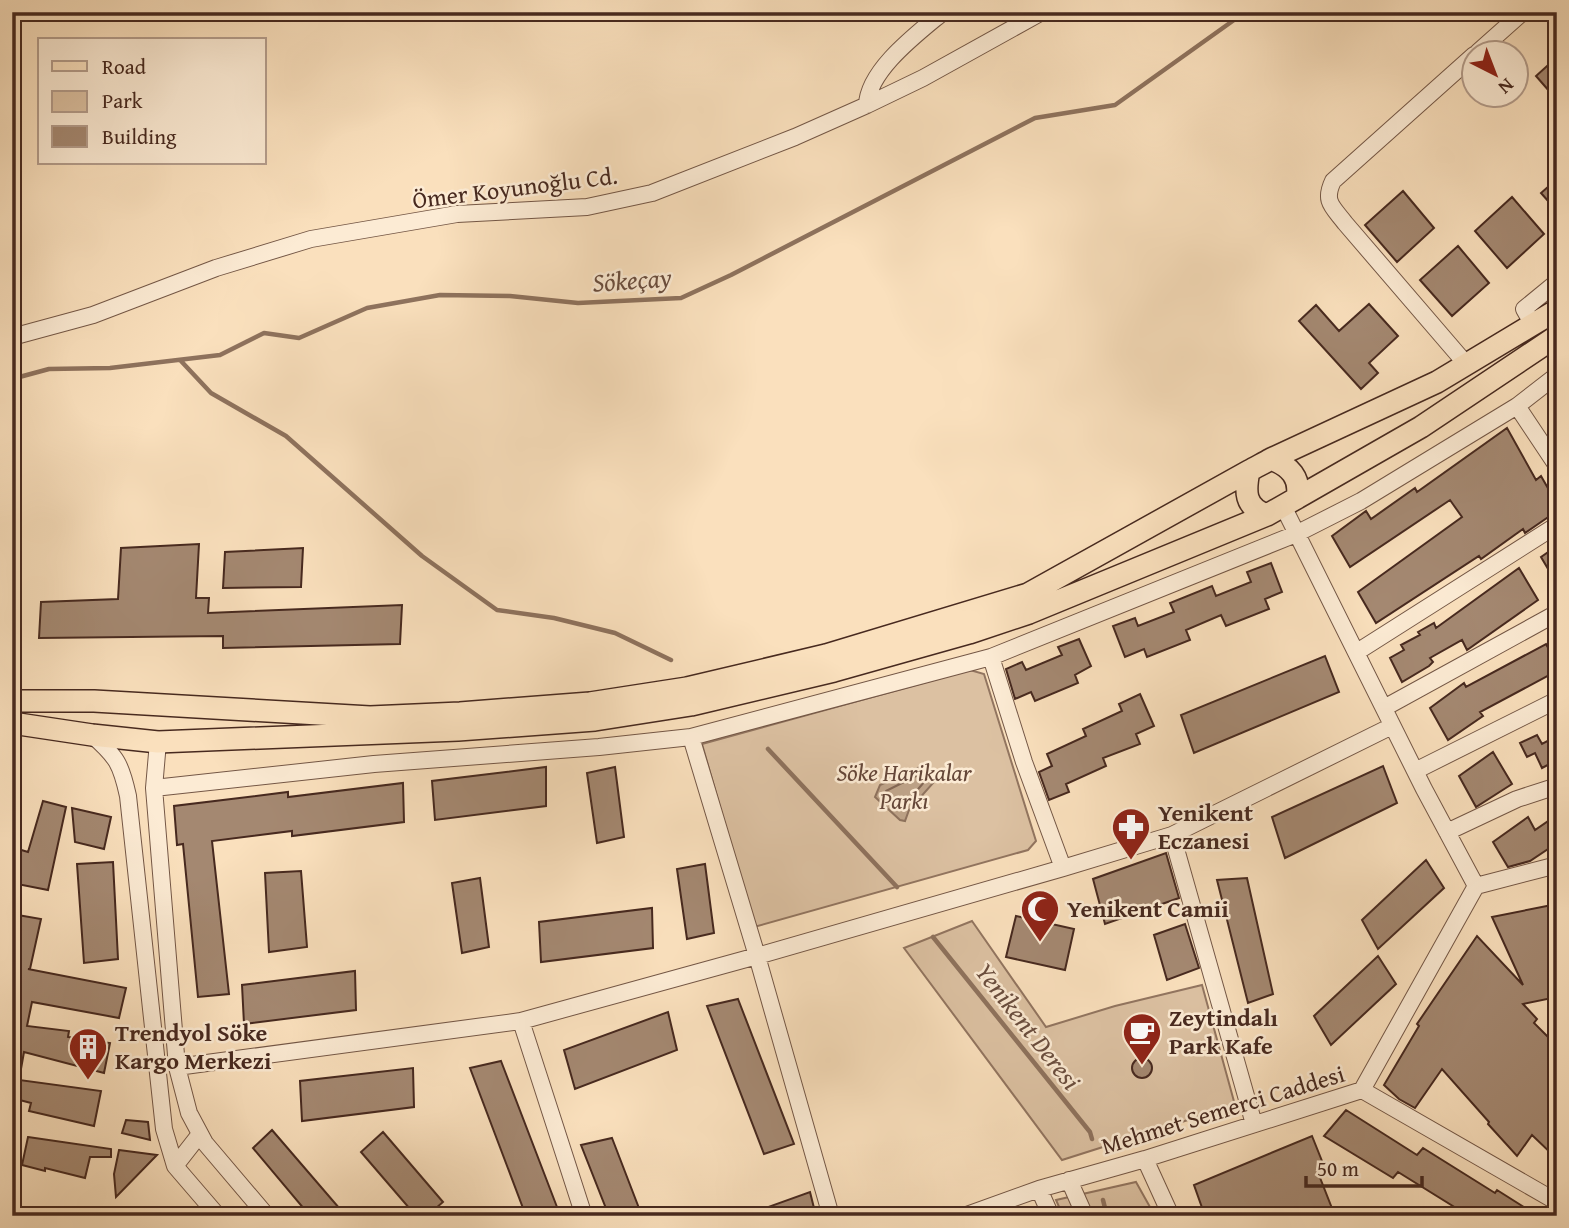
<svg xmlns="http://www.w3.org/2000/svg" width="1569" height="1228" viewBox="0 0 1569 1228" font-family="'Gentium Book Plus',serif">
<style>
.green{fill:#dcc1a2;stroke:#927560;stroke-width:2}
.water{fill:#bda287;stroke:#8e725d;stroke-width:2}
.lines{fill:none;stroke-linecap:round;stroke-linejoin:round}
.shore{stroke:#826653;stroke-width:2}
.stream{stroke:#8e725d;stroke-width:4.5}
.building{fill:#a48871;stroke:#47291f;stroke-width:2}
.minor-casing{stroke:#745746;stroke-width:18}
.major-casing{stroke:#47291f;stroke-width:24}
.minor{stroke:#fcebd4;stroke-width:16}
.major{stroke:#fae0bd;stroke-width:21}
.labels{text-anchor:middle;stroke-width:5;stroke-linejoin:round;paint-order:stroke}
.street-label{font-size:24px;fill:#47291f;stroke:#fcebd4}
.park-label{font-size:24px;font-style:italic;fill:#654739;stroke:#fcebd4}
.poi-label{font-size:24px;font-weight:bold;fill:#47291f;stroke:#fcebd4;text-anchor:start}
.water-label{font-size:26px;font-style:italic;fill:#6a4d3e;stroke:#fcebd4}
</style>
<rect width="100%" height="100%" fill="#fae0bd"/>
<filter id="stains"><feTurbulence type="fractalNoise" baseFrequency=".00286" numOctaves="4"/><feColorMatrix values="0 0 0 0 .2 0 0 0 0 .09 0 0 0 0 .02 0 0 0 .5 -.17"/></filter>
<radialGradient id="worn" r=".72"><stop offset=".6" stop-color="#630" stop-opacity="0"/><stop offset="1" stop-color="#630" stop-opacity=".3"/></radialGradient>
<path class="green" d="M970 670 984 674 1036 841 1028 850 754 927 702 744Z
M972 921 1046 1027 1115 1006 1202 985 1235 1105 1062 1160 904 948Z
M1136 1182 1155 1216H1063L1056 1200Z"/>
<path class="water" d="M920 767 933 775 934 782 909 810 905 821 900 820 875 797 880 785Z"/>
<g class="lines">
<path class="shore" d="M920 774 925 777V781L902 808H899L884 796 886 791Z"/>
<path class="stream" d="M181 361 211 393 286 436 422 556 497 610 554 618 615 633 671 660
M12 379 49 369 110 368 220 355 264 333 299 338 367 308 440 295 510 296 578 303 681 298 731 275 1035 118 1115 105 1234 20 1239 12
M768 749 897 887
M933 937 1090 1132 1092 1139
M1103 1200 1107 1216"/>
</g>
<path class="building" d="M1557 57V100L1536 76Z
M1557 179V211L1541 193Z
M1403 191 1434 228 1397 262 1365 225Z
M1512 197 1544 234 1507 268 1475 231Z
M1458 246 1489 283 1452 316 1420 280Z
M1369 304 1398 336 1369 363 1378 373 1361 389 1299 321 1316 305 1339 331Z
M1507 428 1536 480 1541 476 1557 504V511L1525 533 1523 529 1481 559 1479 556 1376 623 1358 592 1462 517 1450 500 1350 567 1332 536 1366 511 1371 519 1415 488 1417 492Z
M199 544 196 598H209L208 613 402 605 400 644 223 648V636L39 638 41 602 118 599 121 548Z
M1557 546V584L1541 557Z
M303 548 301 587 223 588 225 552Z
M1271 563 1282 592 1265 599 1269 609 1226 626 1221 615 1186 630 1190 640 1147 657 1144 649 1125 657 1113 626 1135 618 1138 626 1174 612 1170 603 1212 586 1216 596 1251 582 1247 572Z
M1519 568 1538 600 1467 650 1462 640 1430 658 1433 662 1429 666 1402 682 1390 658 1404 650 1401 645 1420 635 1418 632 1434 623 1436 628Z
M1079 639 1091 666 1075 675 1078 683 1035 701 1031 692 1015 699 1006 669 1022 662 1026 670 1062 655 1058 647Z
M1546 644 1557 664V671L1480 712 1483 716 1448 740 1430 708 1464 683 1466 687Z
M1325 656 1339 692 1194 753 1181 715Z
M1140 694 1154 726 1136 734 1140 744 1103 758 1106 766 1066 784 1069 792 1049 800 1039 772 1052 766 1047 754 1086 736 1083 729 1122 711 1119 704Z
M1537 735 1542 744 1557 736V760L1542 768 1535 753 1527 757 1520 743Z
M1493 752 1512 784 1476 807 1459 776Z
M1383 766 1397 803 1285 858 1272 817Z
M546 767V806L435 820 432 781Z
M615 767 624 837 597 843 587 773Z
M403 783 404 822 292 836V831L212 841 229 994 198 997 183 844 177 845 174 806 288 792V797Z
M43 801 66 807 48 890 12 883V869L18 849 28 852Z
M72 808 111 817 104 849 75 842Z
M1557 815V843L1530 861 1508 867 1493 842 1528 817 1535 830Z
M1166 853 1179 898 1105 924 1093 879Z
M1426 860 1444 888 1378 949 1362 920Z
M113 862 118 959 84 963 77 864Z
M705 864 714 933 687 939 677 869Z
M301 871 307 947 269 952 265 873Z
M480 878 489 947 462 953 452 883Z
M1247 878 1273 994 1248 1003 1217 880Z
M1557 904V997L1523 1004 1537 1019 1534 1023 1557 1046V1159L1532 1135 1517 1156 1488 1124 1489 1122 1442 1069 1415 1108 1399 1099 1384 1085 1419 1026 1417 1024 1477 936 1523 985 1492 917Z
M652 908 653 948 541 962 539 922Z
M12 914 41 919 30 969H28L126 988 119 1018 32 1002 27 1026 69 1031 68 1037 110 1043 104 1073 24 1052 19 1080 101 1091 94 1126 29 1111 31 1103 12 1098Z
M1016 916 1074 929 1065 970 1006 957Z
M1185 924 1199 968 1167 980 1154 935Z
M1378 956 1396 984 1331 1045 1314 1016Z
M355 971 356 1010 244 1024 242 985Z
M738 999 794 1144 764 1154 707 1006Z
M668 1012 677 1050 575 1089 564 1050Z
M1132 1068a10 10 0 1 1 20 0a10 10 0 1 1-20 0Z
M501 1061 557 1207 529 1216H526L470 1068Z
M413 1068 414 1107 302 1121 300 1081Z
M1346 1110 1417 1155 1423 1148 1495 1193 1497 1190 1538 1216H1469L1398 1172 1393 1178 1324 1136Z
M126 1120 148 1122 150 1140 122 1133Z
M272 1130 346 1216H310L253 1148Z
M383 1132 443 1202 427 1216H416L361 1152Z
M1312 1136 1324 1166 1317 1170 1335 1216H1205L1194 1185Z
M28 1137 111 1149V1157H90L85 1178 45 1168V1171L22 1165Z
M612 1138 642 1216H609L581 1145Z
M119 1150 157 1155 116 1197 114 1174Z
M810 1192 816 1216H749V1214Z"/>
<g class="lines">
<g class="minor-casing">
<path id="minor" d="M1478 52 1523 12
M867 105C868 70 918 33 943 12
M1533 325 1524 309 1557 282
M12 337 93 315 216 268 311 239 457 214 587 207 652 193 795 137 867 105 923 78 1042 12
M1467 365 1345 223C1333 207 1323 202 1333 181L1474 55
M1517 406 1557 466
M1283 506 1424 789 1476 886
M1357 652 1557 525
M991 657 1024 762 1063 868
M1384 708 1557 613
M92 735C117 757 121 764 128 796L164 1129 175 1166 218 1216
M691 737 757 956 831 1216
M158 742 154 788 177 1067 189 1113 205 1143 267 1216
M1415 771 1557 700
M154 788 374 764 599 747 691 737 991 657 1296 534 1361 501 1517 406 1557 375
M1447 832 1517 799 1557 786
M1172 835 1254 1124
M521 1021 584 1216
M177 1067 521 1021 757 956 1063 868 1172 835 1392 726
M1362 1090 1476 886 1557 865
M1145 1159 1171 1216
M175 1166 200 1134
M1069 1180 1085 1216
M1039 1189 1051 1216
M964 1216 1039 1189 1145 1159 1362 1090 1557 1202"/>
</g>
<g class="major-casing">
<path id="major" d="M1271 459 1437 382 1557 310
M1297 498 1421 427 1557 336
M12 701H94L370 717 460 713 590 703 687 688 826 655 1028 594 1249 471C1256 467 1264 463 1271 459 1290 466 1301 478 1297 498L1267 515C1244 507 1245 491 1249 471
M12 723 92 735 158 742 458 730 595 720 691 705 834 671 969 633 1029 613 1267 515"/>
</g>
<use href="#minor" class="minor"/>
<use href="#major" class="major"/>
</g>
<defs>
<g id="pharmacy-pin" transform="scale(2.0125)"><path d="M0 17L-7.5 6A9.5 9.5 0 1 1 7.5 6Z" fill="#8f2418" stroke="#fcebd4"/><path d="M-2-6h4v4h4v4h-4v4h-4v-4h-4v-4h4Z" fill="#fff"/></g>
<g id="mosque-pin" transform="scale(2.0125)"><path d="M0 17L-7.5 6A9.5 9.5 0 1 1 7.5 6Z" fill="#8f2418" stroke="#fcebd4"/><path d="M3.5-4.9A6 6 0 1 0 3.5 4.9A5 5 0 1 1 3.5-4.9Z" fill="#fff"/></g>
<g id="cafe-pin" transform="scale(2.0125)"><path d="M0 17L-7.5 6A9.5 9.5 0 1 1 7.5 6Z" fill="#8f2418" stroke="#fcebd4"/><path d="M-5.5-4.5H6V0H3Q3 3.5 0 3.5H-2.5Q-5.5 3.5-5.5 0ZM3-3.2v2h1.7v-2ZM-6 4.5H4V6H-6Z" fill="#fff"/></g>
<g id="building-pin" transform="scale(2.0125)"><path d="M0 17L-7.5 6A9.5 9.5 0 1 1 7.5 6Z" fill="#8f2418" stroke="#fcebd4"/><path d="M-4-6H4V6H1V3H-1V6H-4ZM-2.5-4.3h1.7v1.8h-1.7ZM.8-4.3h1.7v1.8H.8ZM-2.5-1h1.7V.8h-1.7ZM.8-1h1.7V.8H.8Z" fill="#fff"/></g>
</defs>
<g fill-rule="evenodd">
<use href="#pharmacy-pin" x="1131" y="827"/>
<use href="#mosque-pin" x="1040" y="909"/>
<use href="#cafe-pin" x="1142" y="1032"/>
<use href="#building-pin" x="88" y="1047"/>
</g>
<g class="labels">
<g class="street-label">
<text transform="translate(515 188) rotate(-7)" y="8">Ömer Koyunoğlu Cd.</text>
<text transform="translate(1223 1110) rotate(-17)" y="8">Mehmet Semerci Caddesi</text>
</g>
<g class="park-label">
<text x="904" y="781">Söke Harikalar<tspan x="904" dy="28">Parkı</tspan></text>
</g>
<g class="poi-label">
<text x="1158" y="821">Yenikent<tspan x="1158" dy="28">Eczanesi</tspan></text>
<text x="1067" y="917">Yenikent Camii</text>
<text x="1169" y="1026">Zeytindalı<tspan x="1169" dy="28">Park Kafe</tspan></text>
<text x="115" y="1041">Trendyol Söke<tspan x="115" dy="28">Kargo Merkezi</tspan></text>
</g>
<g class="water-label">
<text transform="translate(632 280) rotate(-4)" y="9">Sökeçay</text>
<text transform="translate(1028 1026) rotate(52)" y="9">Yenikent Deresi</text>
</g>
</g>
<rect width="1569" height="1228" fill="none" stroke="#fae0bd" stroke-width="42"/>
<rect x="14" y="14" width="1541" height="1200" fill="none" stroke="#47291f" stroke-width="3.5"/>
<rect x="21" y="21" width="1527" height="1186" fill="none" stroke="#47291f" stroke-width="2"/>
<rect x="38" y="38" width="228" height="126" fill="#fcebd4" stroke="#b49d8c" stroke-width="2"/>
<rect x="52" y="61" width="35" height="10" fill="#fae0bd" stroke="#b49d8c" stroke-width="2"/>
<text x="102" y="74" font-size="21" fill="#47291f">Road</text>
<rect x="52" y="91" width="35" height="21" fill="#dcc1a2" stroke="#b49d8c" stroke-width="2"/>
<text x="102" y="108" font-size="21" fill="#47291f">Park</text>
<rect x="52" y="126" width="35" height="21" fill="#a48871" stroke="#b49d8c" stroke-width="2"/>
<text x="102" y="144" font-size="21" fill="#47291f">Building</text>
<g transform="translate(1495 74) rotate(138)"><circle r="33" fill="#fcebd4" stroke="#b49d8c" stroke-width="2"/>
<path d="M0-5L12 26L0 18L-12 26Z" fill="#8f2418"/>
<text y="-10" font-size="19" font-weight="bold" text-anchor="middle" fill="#47291f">N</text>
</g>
<path d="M1306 1176v10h116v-10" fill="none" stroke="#47291f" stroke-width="3.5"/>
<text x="1317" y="1176" font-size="21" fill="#47291f" stroke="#fcebd4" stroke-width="5" paint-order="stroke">50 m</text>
<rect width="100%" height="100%" filter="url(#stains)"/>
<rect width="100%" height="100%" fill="url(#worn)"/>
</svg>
